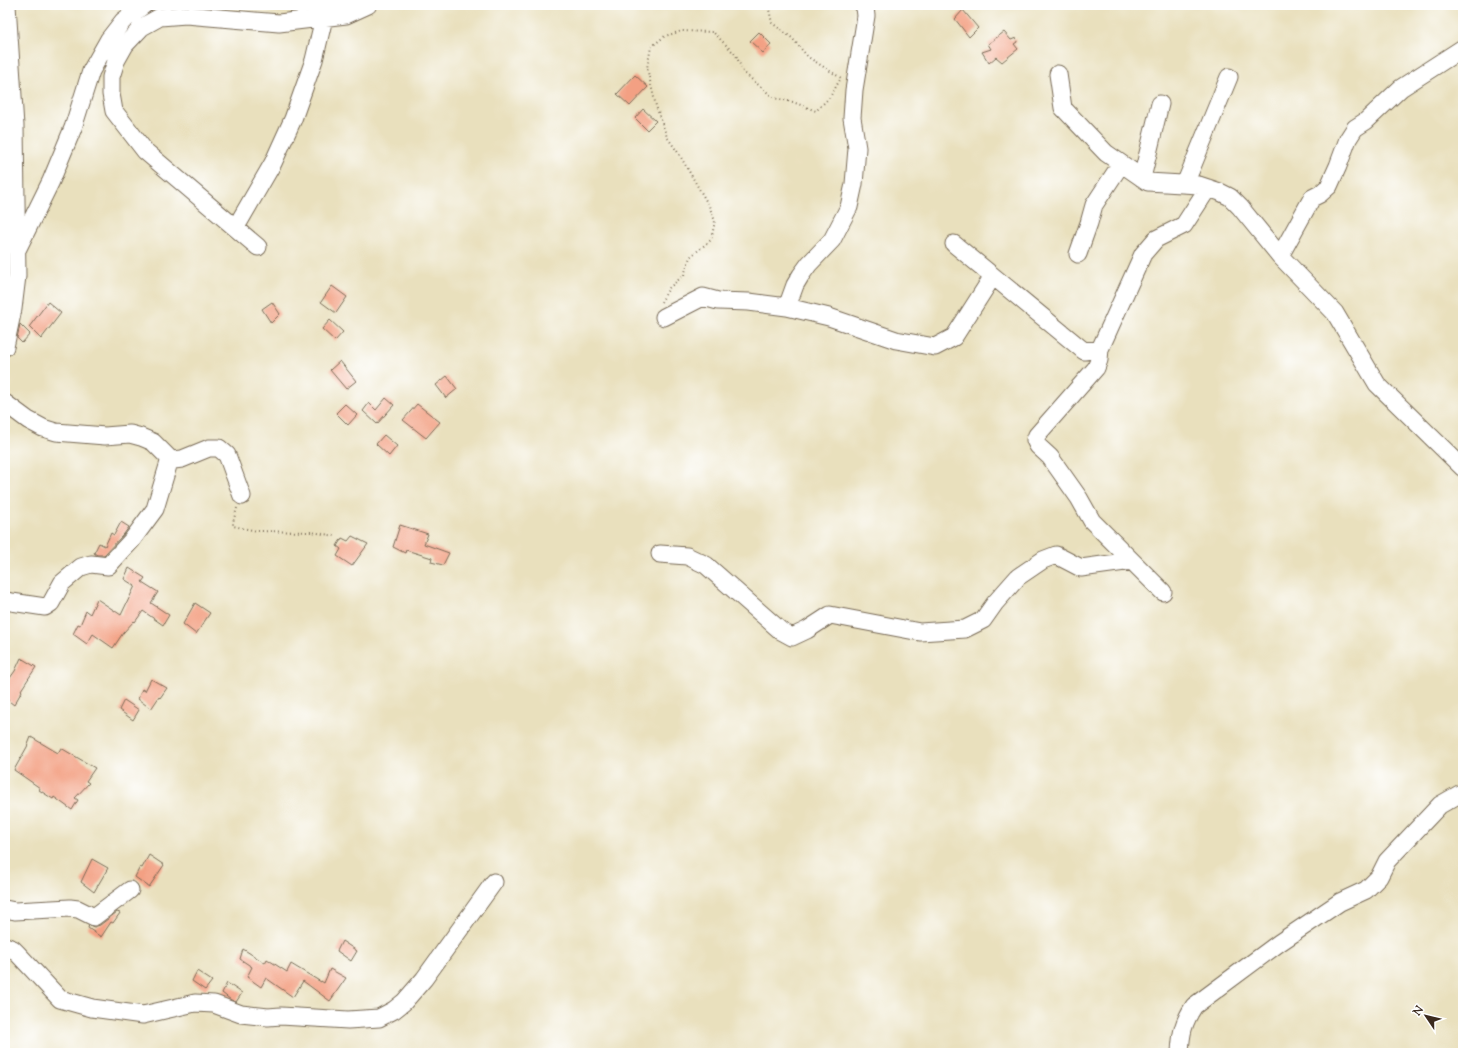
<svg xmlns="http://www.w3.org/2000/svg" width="1468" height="1058" viewBox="0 0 1468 1058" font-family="'Sorts Mill Goudy',serif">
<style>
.building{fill:#f3a083}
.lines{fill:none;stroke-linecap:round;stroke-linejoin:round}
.minor-casing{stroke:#786a56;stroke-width:19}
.path{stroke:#786a56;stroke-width:2;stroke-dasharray:1 3;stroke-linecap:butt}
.minor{stroke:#fff;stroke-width:17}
</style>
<rect width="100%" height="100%" fill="#fff"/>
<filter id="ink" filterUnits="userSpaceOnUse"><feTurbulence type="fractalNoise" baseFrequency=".025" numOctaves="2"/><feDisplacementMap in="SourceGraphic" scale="8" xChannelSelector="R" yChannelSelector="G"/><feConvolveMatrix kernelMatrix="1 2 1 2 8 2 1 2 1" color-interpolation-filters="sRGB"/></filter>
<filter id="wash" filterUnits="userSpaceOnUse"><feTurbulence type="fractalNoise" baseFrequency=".012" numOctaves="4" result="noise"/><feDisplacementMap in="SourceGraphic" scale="16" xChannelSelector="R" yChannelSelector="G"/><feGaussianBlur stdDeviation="0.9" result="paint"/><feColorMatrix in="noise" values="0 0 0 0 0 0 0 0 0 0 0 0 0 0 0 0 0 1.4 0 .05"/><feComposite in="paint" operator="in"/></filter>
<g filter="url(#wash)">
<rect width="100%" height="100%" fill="#e9e0bd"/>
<g id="blocks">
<path class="building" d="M963 10 978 28 969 37 955 19Z
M759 32 771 44 763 53 750 41Z
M1004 32 1011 40 1016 38 1017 42 1014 44 1018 49 1002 62 996 57 989 63 982 52 991 49 988 44Z
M635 75 648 87 630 106 617 94Z
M643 109 656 121 647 130 635 118Z
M332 286 347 297 336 313 321 302Z
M48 302 61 313 41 339 29 327Z
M272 302 280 314 271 323 262 309Z
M330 320 343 332 335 341 322 329Z
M20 324 30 334 22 343 17 338Z
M340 361 356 381 346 389 330 370Z
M447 376 457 389 446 398 436 385Z
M386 398 394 405 377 424 363 411 369 403 376 410Z
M345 404 357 415 348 425 336 413Z
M417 404 440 422 426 438 403 420Z
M384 435 397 446 389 456 376 444Z
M121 522 129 527 124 534 104 555H97L94 553 99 543 105 546 111 533 114 535Z
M400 525 428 534 424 544 449 553 443 565 431 562 432 558 406 550 405 553 393 547Z
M352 536 368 544 352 566 337 556 341 549 337 546 342 538 348 541Z
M129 568 145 578 142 582 158 592 151 603 169 615 163 625 143 611 135 622 134 621 123 633 113 648 93 634 87 644 73 634 78 624 80 625 86 611 90 614 97 599 121 615 135 586 124 579Z
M195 603 210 613 196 634 183 624Z
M21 658 36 667 21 690 22 691 14 705 5 698V685L15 671Z
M151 679 167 688 160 698 159 697 151 709 138 699 142 689 145 691Z
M124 700 139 710 133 720 119 710Z
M31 737 58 753 61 748 95 768 86 781 89 783 75 798 78 800 72 810 54 797 53 799 39 790 40 788 14 770 27 747Z
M149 855 164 865 149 887 135 877 140 867 142 868Z
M92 859 108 868 94 892 81 882Z
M117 912 120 913 113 923 111 922 101 937 88 928 89 925 94 927 100 925Z
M342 941 357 951 351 961 337 951Z
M243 949 265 963 267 959 287 972 291 964 321 982V981L324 983 330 969 346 978 330 1001 303 981 293 997 266 978 261 987 247 977 252 967 240 959Z
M197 971 212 981 205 990 192 981Z
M227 983 242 993 236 1002 231 1000 222 993Z"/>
</g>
</g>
<g filter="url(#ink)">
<use href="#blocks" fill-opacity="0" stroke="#786a56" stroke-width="1"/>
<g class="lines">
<g class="minor-casing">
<path id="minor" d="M1058 74 1063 108 1106 153 1148 182 1199 185 1220 192 1230 197 1240 207 1280 256 1335 313 1377 384 1463 468
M1142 178 1160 104
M1185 184 1229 77
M236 227 273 163 293 119 314 60 324 18
M954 244 1084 351 1100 349
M258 247 145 151 114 111 111 94V77L116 61 125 45 142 27 160 17 186 15 279 23 346 15 368 5
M18 248 51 181 73 128 91 71 109 39 123 21 144 5
M1078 254 1089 223 1094 205 1121 164
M1280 256 1312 198 1320 194 1329 186 1338 166 1348 139 1355 128 1366 121 1401 88 1463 48
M787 307 829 317 896 340 935 347 954 337 993 276
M664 317 703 297 718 301 749 302 787 307 795 285 801 275 809 264 832 240 849 207 854 184 857 148 852 118 854 90 866 16 865 7 863 5
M5 347 13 309 17 276 15 126 7 5
M5 403 28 420 43 428 56 432 105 436 130 434 141 437 153 442 170 459 174 460 182 459 209 448H219L227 455 242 496
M660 554 687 556 706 565 781 631 792 637 807 630 830 615 920 632 965 629 983 620 995 603 1018 577 1043 560 1056 555 1081 568 1132 561
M1163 592 1092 521 1079 498 1050 457 1038 446 1035 440 1037 435 1096 368 1099 360 1100 349 1143 254 1156 239 1184 225 1208 188
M5 601 45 607 51 603 62 583 81 567 91 564 108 566 132 540 155 509 170 459
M5 909 15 911 70 908 78 909 94 917 130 890
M5 946 13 949 18 954 60 999 92 1008 143 1015 195 1003 214 1004 241 1014 268 1017 281 1016 348 1020 379 1018 394 1010 404 1002 424 979 494 882
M1180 1053C1181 1033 1183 1023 1194 1006L1279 943 1340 902 1366 890 1379 877 1387 861 1440 805 1463 792"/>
</g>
<path class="path" d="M661 302 669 288 684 275 690 257 711 240 715 221 709 206 679 154 667 137 656 106 647 68 651 47 665 36 682 31 713 32 736 55 743 72 774 98 793 102 816 111 830 97 841 78 808 57 792 38 772 23 768 5
M237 508 233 522V526L257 531 311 532 336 536"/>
<use href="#minor" class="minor"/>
</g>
</g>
<rect width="1468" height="1058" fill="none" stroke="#fff" stroke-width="20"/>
<g transform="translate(1426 1016) rotate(305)" stroke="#ffffff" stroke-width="3" paint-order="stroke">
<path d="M0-3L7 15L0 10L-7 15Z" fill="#3b2a1e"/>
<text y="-6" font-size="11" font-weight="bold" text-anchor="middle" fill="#3b2a1e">N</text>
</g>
</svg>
